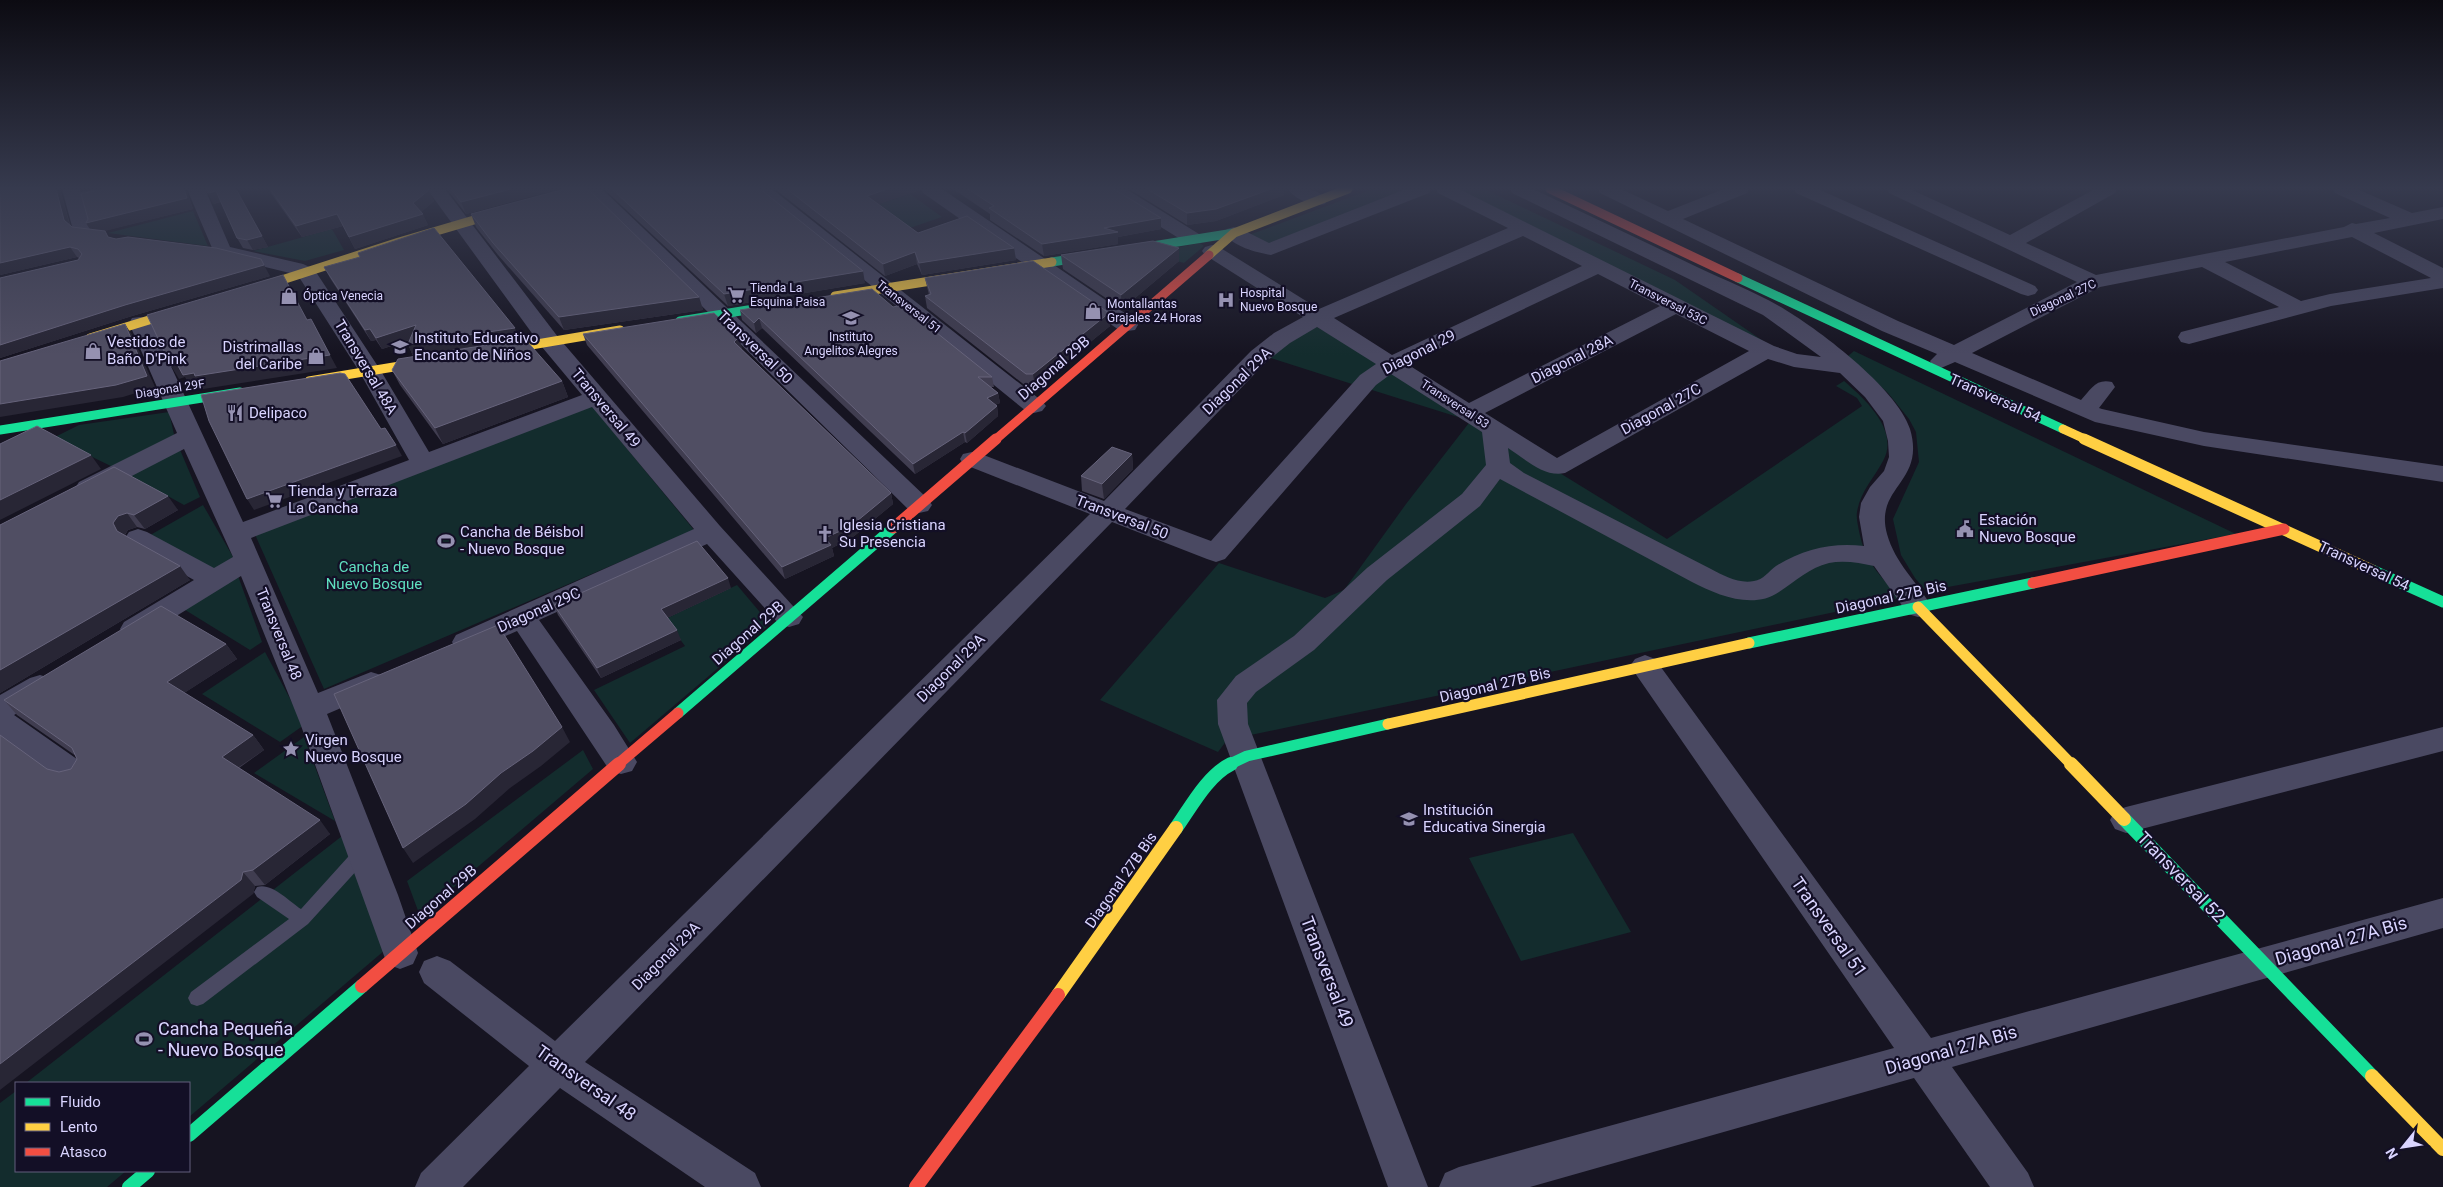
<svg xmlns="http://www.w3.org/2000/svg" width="2443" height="1187" viewBox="0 0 2443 1187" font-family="Roboto,sans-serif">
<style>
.green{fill:#132c2d}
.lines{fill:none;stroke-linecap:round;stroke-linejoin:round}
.lane{fill:#4a4962;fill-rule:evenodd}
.street{fill:#4a4962;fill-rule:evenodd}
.fast-far2{stroke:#16e098;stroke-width:9}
.fast-far1{stroke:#16e098;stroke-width:11}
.fast{stroke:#16e098;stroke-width:14}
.slow-far2{stroke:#ffcf43;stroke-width:9}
.slow-far1{stroke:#ffcf43;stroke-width:11}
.slow{stroke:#ffcf43;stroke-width:14}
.jam-far2{stroke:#f24e42;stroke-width:9}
.jam-far1{stroke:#f24e42;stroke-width:11}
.jam{stroke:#f24e42;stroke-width:14}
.wall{fill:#403d50}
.shaded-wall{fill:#282635}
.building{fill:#504e63;stroke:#66637b}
.labels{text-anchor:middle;stroke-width:4.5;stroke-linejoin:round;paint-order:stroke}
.far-poi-label{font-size:12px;fill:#d9d4ff;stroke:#130f26;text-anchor:start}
.far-street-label{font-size:12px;fill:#d9d4ff;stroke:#130f26}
.poi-label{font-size:15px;fill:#d9d4ff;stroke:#130f26;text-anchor:start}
.street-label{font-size:15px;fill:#d9d4ff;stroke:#130f26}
.park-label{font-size:15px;fill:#5fe0c0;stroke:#130f26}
.near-street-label{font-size:18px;fill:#d9d4ff;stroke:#130f26}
.near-poi-label{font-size:18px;fill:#d9d4ff;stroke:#130f26;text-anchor:start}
</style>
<rect width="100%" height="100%" fill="#161421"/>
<path class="green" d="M1372 189H1411L1265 245 1249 235Z
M1450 189H1484L1675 280 1766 343Z
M910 194 942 217 901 231 869 207Z
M193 211 208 246 108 233Z
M332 229 344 250 305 261 253 251Z
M1200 243 1204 246 1184 263 1150 253Z
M1315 326 1380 362 1352 384 1268 357Z
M1854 351 2236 534 1926 591 1915 578 1901 555 1893 519 1919 462 1916 432 1909 419 1888 393 1848 356Z
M1395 371 1455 408 1458 417 1372 390 1374 382Z
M1844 381C1865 399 1900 431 1883 461 1874 478 1860 492 1857 512 1856 518 1858 525 1859 531 1865 562 1880 576 1901 598L1227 740 1218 752 1100 700 1219 563 1325 598 1344 590 1406 504 1472 419 1667 539 1862 406 1857 398 1836 386Z
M591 405 694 530 324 689 253 530Z
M169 412 175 439 115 468 53 438 79 425Z
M178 445 200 497 184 505 126 473Z
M203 505 236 562 213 575 145 538Z
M237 573 262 642 250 650 182 608Z
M737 585 770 624 630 743 594 690 685 646 665 619Z
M265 652 304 725 280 742 202 694Z
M304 737 335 821 254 773Z
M583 750 593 769 420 916 407 881Z
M1573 833 1631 932 1521 961 1469 858Z
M342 836 385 950 189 1117V1083H26Z
M16 1091V1171H126L107 1187H0V1103Z"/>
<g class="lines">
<path class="lane" d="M363 845 369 847 371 852 369 857 308 924 203 1004 197 1006 191 1004 188 998 191 992 289 919 257 897 254 892 257 887C271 882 289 901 301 909L357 847Z"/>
<path class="street" d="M62 189H80L81 192 97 189H128L126 193 85 203 93 230 90 234 83 236 76 234 73 230Z
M187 189H205L230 247 303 264 314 269 381 371 429 452 582 395 542 347 427 189H445L558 337 720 526 803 617 799 624 789 627 779 624 707 544 539 620 614 725 637 762 632 771 621 774 610 771 517 631 476 649 466 652 456 649 452 642 456 635 694 529 592 407 251 538 318 693 371 672 381 675 386 683 381 691 327 714 398 895 418 953 413 964 400 969 387 964 300 723 241 576 144 636 134 639 124 636 120 629 124 622 194 580 129 544 125 538 129 532 138 529 147 532 214 568 233 557 184 449 97 494 88 496 79 494 75 488 79 482 177 433 129 323 132 318 140 317 148 318 151 323 243 522 409 460 359 371 299 277 290 273 215 255Z
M583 189H602L928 499 932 505 928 511 919 513 910 511Z
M752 189H772L1042 401 1046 406 1042 411 1034 413 1026 411Z
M921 189H942L1135 320 1138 325 1135 330 1127 331 1119 330 923 193Z
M1104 189H1126L1199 234 1202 238 1199 242 1192 244 1185 242 1106 193Z
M1288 189C1302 189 1318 187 1327 200L1325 204C1313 207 1294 199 1288 189Z
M1406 189H1431L1429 193 1271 255C1255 252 1234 247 1224 233L1227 229 1234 227 1241 229 1269 243Z
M1436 189H1459L1774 346 1797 354 1821 357 1763 315 1512 193 1510 189H1533C1588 215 1643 241 1697 267 1724 280 1753 291 1779 306 1816 327 1897 388 1910 429 1926 483 1874 486 1887 534 1895 563 1917 582 1932 607L1928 614 1918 617 1908 614 1874 566C1860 563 1844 560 1829 563 1809 568 1796 581 1779 592 1753 610 1717 595 1692 582L1500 479 1480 506 1387 580 1314 650 1256 692 1247 703 1248 724 1428 1187H1388L1218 724 1217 700 1236 676 1294 636 1367 568 1462 494 1486 465 1482 432 1391 374 1376 385 1225 559 1216 562 1207 559 1112 522 585 1062 755 1173 761 1187H705L560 1088 463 1187H415L421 1173 529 1066 424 983 419 972 424 961 437 956 450 961 555 1041 1090 514 963 464 960 459 963 454 972 452 981 454 1104 501 1251 351 1274 333 1303 317 1205 255 1202 251 1205 247 1212 245 1219 247 1319 309 1508 228 1438 193ZM1523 236 1582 266 1392 355 1334 318ZM1598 274 1660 306 1469 403 1407 364ZM1676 314 1749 351 1557 458 1485 413ZM1317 327 1376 364 1360 375 1211 541 1125 509 1267 361 1290 343ZM1768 359 1794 367 1840 373 1865 397 1883 421 1888 441 1889 457 1884 471 1870 487 1861 503 1859 517 1864 546C1833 542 1803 549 1776 566 1769 571 1763 580 1754 581 1739 584 1724 576 1711 569L1524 473 1510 463 1508 448C1525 459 1545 478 1565 473Z
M1598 189H1621L1668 211 1724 189H1749L1747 193 1683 219 1898 321 1954 345 2077 282 1889 193 1887 189H1910L2010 235 2095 189H2117L2115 193 2026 243 2096 275 2344 227 2352 223 2356 224 2390 218 2335 193 2333 189H2357L2412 213 2443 207V219L2374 233 2443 268V288L2331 306 2189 344 2181 342 2178 337 2181 332 2279 307 2202 267 2100 287 1972 353 2081 400C2091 389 2096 378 2112 382L2115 387 2099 408 2102 409 2204 432 2443 466V482L2204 446 2095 422 1955 362 1941 368 1933 366 1930 361 1937 354 1882 331 1600 193ZM2352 237 2431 278 2330 294 2301 301 2225 262Z
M1794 189H1818L2035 286 2038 290 2035 294 2028 296 2021 294 1796 193Z
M1645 655 1655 659 1931 1038 2443 898V928L1952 1067 2028 1173 2034 1187H1990L1914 1078 1530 1187H1439L1445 1173 1459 1167 1894 1048 1635 673 1630 666 1635 659Z
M40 675 50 678 55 686 50 694 14 715 84 764 89 773 84 782 73 785 62 782 0 737V695L30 678Z
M2443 727V751L2126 833 2115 829 2110 820 2115 811 2126 807Z"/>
<path class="fast-far2" d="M1052 262 1234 233
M1738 278 2063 429
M680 321 778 305
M0 430 240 392"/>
<path class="fast-far1" d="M2372 570 2443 602
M1749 643 2033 583
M678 713 893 528
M1228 765 1247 756 1388 724"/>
<path class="fast" d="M2124 819 2372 1076
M1176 828C1191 807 1207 776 1231 764
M189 1135 362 986
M129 1187 148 1171"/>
<path class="slow-far2" d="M1209 255 1234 233 1348 189
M251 290 399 242 508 210
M835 296 1052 262
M90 338 185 309
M495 351 620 330
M309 381 430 361
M2063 429 2087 440"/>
<path class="slow-far1" d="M2084 439 2372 570
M1918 607 2072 765
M1388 724 1749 643"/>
<path class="slow" d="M2071 764 2124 819
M1058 995 1176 828
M2372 1076 2443 1149"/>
<path class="jam-far2" d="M1550 189 1738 278
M995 440 1209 255"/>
<path class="jam-far1" d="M893 528 996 439
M2033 583 2284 529
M617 765 678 713"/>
<path class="jam" d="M362 986 619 764
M916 1187 1058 995"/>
</g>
<path class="wall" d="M60 189 70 224 72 227 90 229 86 223 103 189H186L193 209 103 231 108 237 116 239 270 276 132 316 0 358V278L78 260 79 258 77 257 0 275Z
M236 189 268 247 253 250 243 248 237 238 221 202 213 204Z
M268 189H428L434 201 421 212 428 225 355 249 343 226 302 237Z
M447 189H558L466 214Z
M604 189H760L865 283 728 306Z
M775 189H920V190L878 204 918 233 1014 248 1016 260 922 275 917 264 885 276Z
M953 189H1114L1161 218V229L1118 237V244L1044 256 990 220V214Z
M1129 189H1284V195L1216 221 1187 225Z
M471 214 699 297 703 310 564 330 498 255 476 227Z
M1179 248V261L1122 309 1063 269 1061 255Z
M324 267 519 339 413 356 408 344 410 340 382 349 376 340 371 341 330 278Z
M925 278 1110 326 1035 387H1027L927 308 925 296 929 295Z
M893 307 992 377 994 387H991L998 393 1000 403 995 405 997 406 998 416 967 443 965 442 915 474 762 328 756 333 742 320 740 310Z
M583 334 742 348 741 349 891 493 893 504 853 537 832 548 834 556 785 579 587 345Z
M392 370 562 381 568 397 443 444 400 385Z
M1132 454 1133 469 1104 499 1082 491 1081 476Z
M114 467 178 510 145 529 137 527 128 530 125 535 190 580 0 693V525Z
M731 588 667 618 681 640 601 678 558 615 554 605Z
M226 644 237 659 184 693 253 735 264 750 239 768 330 834 265 885 255 886 253 894 47 769 59 772 71 769 77 759 76 756 17 715 4 700Z"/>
<path class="shaded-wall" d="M56 189H61H60L71 230 64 220Z
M184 189H186L193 209 93 234 86 223Z
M511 189H558L466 214 461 202Z
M888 189H920V190L869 207 867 196Z
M1271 189H1284V195L1216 221 1187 225V213Z
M429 190 434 201 419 214 413 203Z
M216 191 222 201 213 204 208 193Z
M337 214 343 226 302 237 296 226Z
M423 214 428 225 355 249 349 237Z
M1161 218V229L1118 237V244L1044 256 1042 244 1104 228Z
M262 236 268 247 253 250 247 240Z
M70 247 77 257 0 275V263Z
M1014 248 1016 260 922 275 919 263Z
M1179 248V261L1122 309 1121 295Z
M915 252 917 264 885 276 883 264Z
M264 265 270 276 132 316 0 358V345L125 305Z
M863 271 865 283 728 306 724 294Z
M699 297 703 310 564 330 559 317Z
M1109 313 1110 326 1035 387 1033 374Z
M759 318 762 328 756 333 754 323Z
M125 324 132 335 155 387 123 397 0 417V404Z
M416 325 422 336 382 349 376 338Z
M515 328 519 339 413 356 408 344Z
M370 329 376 340 371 341 365 330Z
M739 337 742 348 737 354 734 342Z
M330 355 337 368 203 389 201 386 191 388 185 377 179 379 171 366 177 364Z
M562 381 568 397 443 444 435 428Z
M998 393 1000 403 988 408 987 398Z
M997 406 998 416 967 443 965 433Z
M963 432 965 442 915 474 913 464Z
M396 445 402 456 254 510 247 499Z
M1132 454 1133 469 1104 499 1102 484Z
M91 455 101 469 0 520V500Z
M891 493 893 504 853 537 832 548 834 556 785 579 782 567Z
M168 496 178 510 145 529 134 515Z
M127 513 137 527 128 530 123 537 117 531 113 523 118 516Z
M180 566 190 580 0 693V670Z
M728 578 731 588 665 619 661 609Z
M677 630 681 640 601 678 597 668Z
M226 644 237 659 178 697 167 682Z
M562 727 570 742 541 766 510 788 475 819 413 863 403 848Z
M253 735 264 750 233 771 222 757Z
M320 820 330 834 265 885 253 870Z
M243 872 255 886 253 894 0 1090V1064Z"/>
<path class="building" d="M0 189H56L64 220 72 227 105 231 108 237 116 239 128 237 216 248 261 259 264 265 125 305 0 345V278L78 260 82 254 78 249 70 247 0 263Z
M103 189H184L187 198 86 223 88 219 81 194Z
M205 189H236L262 236 247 240 237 238 216 191 208 193Z
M270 189H428L429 190 413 203 423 214 349 237 337 214 296 226Z
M451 189H511L461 202Z
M565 189H588L699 297 559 317 493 243 471 214Z
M612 189H760L863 271 724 294Z
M787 189H888L867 196 918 233 967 216 1014 248 919 263 915 252 883 264Z
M968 189H1114L1161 218 1104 228 1118 232 1042 244 989 208 994 206Z
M1147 189H1271L1216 209 1187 213Z
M434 228 515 328 408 344 416 325 376 338 370 329 365 330 324 267 360 257 358 253Z
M1153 241 1179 248 1121 295 1061 255Z
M1033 261 1109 313 1033 374H1026L925 296 931 294 925 278Z
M283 275 307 320 311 319 330 355 195 376 194 373 183 375 177 364 171 366 147 315Z
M872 289 893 307 902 305 992 377H978L998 393 987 398 997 406 965 433 963 432 913 464 759 318 754 323 740 310Z
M714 313 739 337 734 342 891 493 851 526 825 538 831 545 782 567 583 334Z
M125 324 147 376 116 385 0 404V361Z
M525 339 562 381 435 428 392 370 398 359Z
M340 373 345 374 381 429 385 428 396 445 247 499 209 421 201 395Z
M37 426 91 455 0 500V444Z
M1112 447 1132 454 1102 484 1081 476Z
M114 467 168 496 134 515 127 513 118 516 113 523 117 531 180 566 0 670V525Z
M697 541 728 578 661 609 677 630 597 668 554 605Z
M161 606 226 644 167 682 253 735 222 757 320 820 253 870 243 872 241 880 0 1064V735L47 769 59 772 71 769 77 759 72 748 4 700Z
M498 625 562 727 533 751 501 773 466 804 403 848 334 694Z"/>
<linearGradient id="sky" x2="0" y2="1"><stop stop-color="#0c0b12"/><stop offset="0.53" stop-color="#363a4e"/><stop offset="1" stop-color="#363a4e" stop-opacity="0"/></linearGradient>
<rect width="2443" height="355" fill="url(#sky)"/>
<defs>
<g id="supermarket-bare" transform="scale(1.35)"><path d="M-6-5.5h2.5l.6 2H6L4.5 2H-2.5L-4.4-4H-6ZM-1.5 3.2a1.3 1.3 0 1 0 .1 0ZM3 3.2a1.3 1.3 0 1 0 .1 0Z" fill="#9591b1" stroke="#130f26" stroke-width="2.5" paint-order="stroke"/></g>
<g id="shop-bare" transform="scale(1.35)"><path d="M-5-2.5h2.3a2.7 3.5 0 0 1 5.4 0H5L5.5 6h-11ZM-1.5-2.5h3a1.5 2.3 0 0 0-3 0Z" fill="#9591b1" stroke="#130f26" stroke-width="2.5" paint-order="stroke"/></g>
<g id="hospital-bare" transform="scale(1.35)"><path d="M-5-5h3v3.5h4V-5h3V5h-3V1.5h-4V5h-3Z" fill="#9591b1" stroke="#130f26" stroke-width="2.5" paint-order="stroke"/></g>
<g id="school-bare" transform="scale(1.35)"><path d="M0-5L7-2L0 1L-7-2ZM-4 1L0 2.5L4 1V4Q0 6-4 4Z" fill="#9591b1" stroke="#130f26" stroke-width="2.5" paint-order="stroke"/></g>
<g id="restaurant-bare" transform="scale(1.35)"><path d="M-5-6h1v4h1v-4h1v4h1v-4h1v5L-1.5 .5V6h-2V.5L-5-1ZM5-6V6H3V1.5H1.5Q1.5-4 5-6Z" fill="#9591b1" stroke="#130f26" stroke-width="2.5" paint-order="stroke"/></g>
<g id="civic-bare" transform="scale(1.35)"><path d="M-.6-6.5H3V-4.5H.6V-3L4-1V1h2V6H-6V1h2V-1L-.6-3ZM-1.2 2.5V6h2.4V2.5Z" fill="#9591b1" stroke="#130f26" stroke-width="2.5" paint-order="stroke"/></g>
<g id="church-bare" transform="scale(1.35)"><path d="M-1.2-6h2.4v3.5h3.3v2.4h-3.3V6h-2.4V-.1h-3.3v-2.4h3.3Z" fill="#9591b1" stroke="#130f26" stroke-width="2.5" paint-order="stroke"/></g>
<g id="stadium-bare" transform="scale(1.35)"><path d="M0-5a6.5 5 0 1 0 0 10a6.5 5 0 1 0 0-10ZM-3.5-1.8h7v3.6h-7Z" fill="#9591b1" stroke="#130f26" stroke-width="2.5" paint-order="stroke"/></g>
<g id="sight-bare" transform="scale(1.35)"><path d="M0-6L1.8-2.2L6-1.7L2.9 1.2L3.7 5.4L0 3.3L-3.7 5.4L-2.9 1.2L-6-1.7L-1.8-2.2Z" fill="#9591b1" stroke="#130f26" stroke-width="2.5" paint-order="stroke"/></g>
</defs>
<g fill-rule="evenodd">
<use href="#supermarket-bare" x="736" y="295"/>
<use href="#shop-bare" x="289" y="296"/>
<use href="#hospital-bare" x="1226" y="300"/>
<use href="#shop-bare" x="1093" y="311"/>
<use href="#school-bare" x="851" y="318"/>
<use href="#school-bare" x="400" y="347"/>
<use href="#shop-bare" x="93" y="351"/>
<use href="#shop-bare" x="316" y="356"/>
<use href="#restaurant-bare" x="235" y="413"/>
<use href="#supermarket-bare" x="274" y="500"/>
<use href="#civic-bare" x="1965" y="529"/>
<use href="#church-bare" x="825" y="534"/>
<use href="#stadium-bare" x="446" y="541"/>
<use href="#sight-bare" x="291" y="749"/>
<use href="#school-bare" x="1409" y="819"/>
<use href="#stadium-bare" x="144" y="1039"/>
</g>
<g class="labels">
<g class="far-poi-label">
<text x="750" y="292">Tienda La<tspan x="750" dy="14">Esquina Paisa</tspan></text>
<text x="1240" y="297">Hospital<tspan x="1240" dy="14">Nuevo Bosque</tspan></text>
<text x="303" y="300">Óptica Venecia</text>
<text x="1107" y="308">Montallantas<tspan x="1107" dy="14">Grajales 24 Horas</tspan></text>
<text x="851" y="341" text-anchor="middle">Instituto<tspan x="851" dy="14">Angelitos Alegres</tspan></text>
</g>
<g class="far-street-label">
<text transform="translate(2063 298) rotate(-25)" y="4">Diagonal 27C</text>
<text transform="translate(1668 302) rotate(27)" y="4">Transversal 53C</text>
<text transform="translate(909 307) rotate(38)" y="4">Transversal 51</text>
<text transform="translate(170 389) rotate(-9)" y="4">Diagonal 29F</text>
<text transform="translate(1455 404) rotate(33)" y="4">Transversal 53</text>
</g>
<g class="poi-label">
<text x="414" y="343">Instituto Educativo<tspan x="414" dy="17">Encanto de Niños</tspan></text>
<text x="107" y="347">Vestidos de<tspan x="107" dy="17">Baño D'Pink</tspan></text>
<text x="302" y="352" text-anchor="end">Distrimallas<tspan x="302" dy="17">del Caribe</tspan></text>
<text x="249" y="418">Delipaco</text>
<text x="288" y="496">Tienda y Terraza<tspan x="288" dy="17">La Cancha</tspan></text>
<text x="1979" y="525">Estación<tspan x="1979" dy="17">Nuevo Bosque</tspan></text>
<text x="839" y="530">Iglesia Cristiana<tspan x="839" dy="17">Su Presencia</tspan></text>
<text x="460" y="537">Cancha de Béisbol<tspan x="460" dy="17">- Nuevo Bosque</tspan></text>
<text x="305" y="745">Virgen<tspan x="305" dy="17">Nuevo Bosque</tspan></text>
<text x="1423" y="815">Institución<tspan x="1423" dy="17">Educativa Sinergia</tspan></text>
</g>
<g class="street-label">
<text transform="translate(755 347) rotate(44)" y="5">Transversal 50</text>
<text transform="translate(1419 352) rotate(-27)" y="5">Diagonal 29</text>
<text transform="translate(1572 359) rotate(-27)" y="5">Diagonal 28A</text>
<text transform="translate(366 367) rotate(59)" y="5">Transversal 48A</text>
<text transform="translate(1054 368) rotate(-41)" y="5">Diagonal 29B</text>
<text transform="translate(1237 381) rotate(-44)" y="5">Diagonal 29A</text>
<text transform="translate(1995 398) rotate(24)" y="5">Transversal 54</text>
<text transform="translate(606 408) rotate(50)" y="5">Transversal 49</text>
<text transform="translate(1661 409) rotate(-29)" y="5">Diagonal 27C</text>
<text transform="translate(1122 517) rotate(21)" y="5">Transversal 50</text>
<text transform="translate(2364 566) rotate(25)" y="5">Transversal 54</text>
<text transform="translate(1891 597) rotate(-12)" y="5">Diagonal 27B Bis</text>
<text transform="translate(539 610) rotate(-24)" y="5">Diagonal 29C</text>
<text transform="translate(748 633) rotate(-41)" y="5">Diagonal 29B</text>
<text transform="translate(279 634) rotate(68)" y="5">Transversal 48</text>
<text transform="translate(951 668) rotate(-45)" y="5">Diagonal 29A</text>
<text transform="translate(1495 685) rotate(-13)" y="5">Diagonal 27B Bis</text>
<text transform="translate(1121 880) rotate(-55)" y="5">Diagonal 27B Bis</text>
<text transform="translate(441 897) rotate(-41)" y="5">Diagonal 29B</text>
<text transform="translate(666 956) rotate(-45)" y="5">Diagonal 29A</text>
</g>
<g class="park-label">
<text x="374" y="572">Cancha de<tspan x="374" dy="17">Nuevo Bosque</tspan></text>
</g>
<g class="near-street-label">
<text transform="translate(2181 877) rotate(46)" y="6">Transversal 52</text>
<text transform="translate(1829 927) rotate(55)" y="6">Transversal 51</text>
<text transform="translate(2341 941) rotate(-16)" y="6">Diagonal 27A Bis</text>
<text transform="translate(1327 972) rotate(69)" y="6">Transversal 49</text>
<text transform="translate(1951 1050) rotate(-16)" y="6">Diagonal 27A Bis</text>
<text transform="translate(586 1083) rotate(35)" y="6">Transversal 48</text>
</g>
<g class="near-poi-label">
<text x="158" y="1035">Cancha Pequeña<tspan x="158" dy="21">- Nuevo Bosque</tspan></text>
</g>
</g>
<rect x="15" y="1082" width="175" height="90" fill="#130f26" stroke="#625e7d"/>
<rect x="25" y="1098" width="25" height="8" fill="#16e098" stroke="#625e7d"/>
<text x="60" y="1107" font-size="15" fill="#d9d4ff">Fluido</text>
<rect x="25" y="1123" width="25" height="8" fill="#ffcf43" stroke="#625e7d"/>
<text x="60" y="1132" font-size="15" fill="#d9d4ff">Lento</text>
<rect x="25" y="1148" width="25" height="8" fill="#f24e42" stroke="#625e7d"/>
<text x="60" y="1157" font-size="15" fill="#d9d4ff">Atasco</text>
<g transform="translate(2403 1147) rotate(240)" stroke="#130f26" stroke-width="4" paint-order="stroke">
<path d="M0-4L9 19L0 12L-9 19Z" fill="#d9d4ff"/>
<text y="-8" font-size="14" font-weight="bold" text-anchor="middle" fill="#d9d4ff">N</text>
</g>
</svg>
